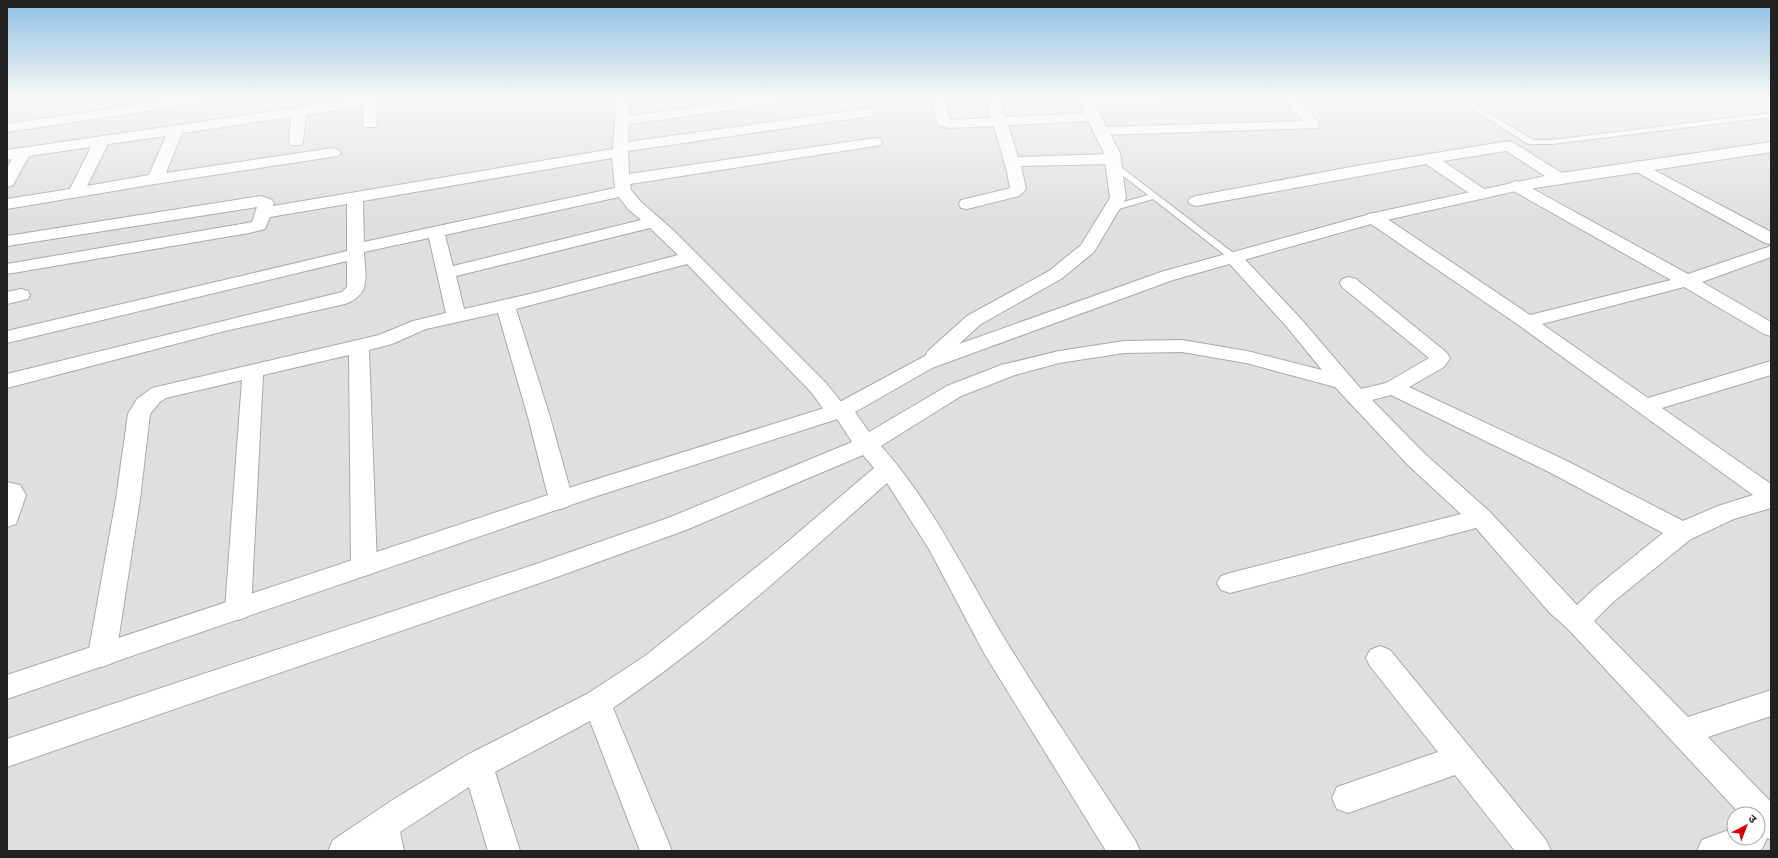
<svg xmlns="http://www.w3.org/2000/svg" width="1778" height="858" viewBox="0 0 1778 858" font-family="'Roboto Condensed','Noto Sans Devanagari',sans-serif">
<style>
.residential{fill:#e0dfdf;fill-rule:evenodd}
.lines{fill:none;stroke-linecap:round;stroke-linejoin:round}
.service-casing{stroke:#a9a9a9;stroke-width:2}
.minor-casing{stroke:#a9a9a9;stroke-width:2}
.tertiary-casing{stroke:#a9a9a9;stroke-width:2}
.service{fill:#fff;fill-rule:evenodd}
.minor{fill:#fff;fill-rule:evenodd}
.tertiary{fill:#fff;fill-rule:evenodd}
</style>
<rect width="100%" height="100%" fill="#f2efe9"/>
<path class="residential" d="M7 100H1771V851H7ZM1734 814H1758V838H1734Z"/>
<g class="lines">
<g class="service-casing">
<path id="service" d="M1459 100H1467L1533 140H1552L1771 113V117L1552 144H1528Z
M1113 161 1236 255 1238 257 1236 259H1230L1153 199 1112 211 1109 210V206L1148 195 1110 166 1109 164Z"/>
</g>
<g class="minor-casing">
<path id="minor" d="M170 100H202L200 103 195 104 7 132V124Z
M351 100H377V124L375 127H365L363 124V106L306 115 303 142 301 145H291L289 142 291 117 182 133 166 173 333 148 338 150 341 153 338 156 155 184 7 209V199L70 189 91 147 29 156 13 185 7 187V168L12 159 7 160V150ZM166 136 149 175 87 186 108 144Z
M616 100H630L629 116 748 100H782L780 103 775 104 629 124 628 142 870 108 875 109 877 112 875 115 870 116 628 151 629 174 875 138 880 139 882 142 880 145 875 146 630 184 631 190 640 201 674 231 826 383 842 403 850 405 869 432 947 386 1001 365 1059 351 1124 341 1182 340 1247 351 1322 370 1287 327 1227 261 1224 257 1227 253 1233 252 1239 253 1301 319 1361 389 1386 383 1429 358 1342 287 1340 283 1342 279 1349 277 1356 279 1446 352 1450 358 1444 367 1409 387 1567 461 1683 521 1718 506 1753 495 1520 326 1368 222 1366 218 1368 214 1374 213 1380 214 1530 315 1671 280 1510 189 1508 186 1510 183 1516 181 1522 183 1688 274 1771 246V257L1702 282 1771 322V336L1764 334 1684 287 1542 324 1648 398 1771 361V375L1662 408 1771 484V508L1734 519 1691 539 1613 602 1594 621 1688 717 1771 690V716L1708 737 1771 802V840L1767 838 1762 849 1758 851H1697L1702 840 1734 828V838H1758V814H1740L1568 629 1550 613 1476 528 1230 593 1221 590 1217 583 1221 576 1230 573 1461 514 1408 465 1335 387 1246 363 1182 352 1124 353 1059 363 1015 375 961 396 881 446C932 503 964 571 1003 636 1045 705 1091 772 1135 840L1140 851H1106L984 653 929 549 887 483C799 561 711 641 613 708L672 851H640L590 721 495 772 520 851H488L469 787 400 832 404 851H328L333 840 394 799 467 755 587 694 645 656 779 549 874 468 863 455 686 530 557 577 7 767V739L539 563 668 518 852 442 837 419 829 417 812 393 687 264 516 309 550 417 573 500 569 506 561 509 553 506 549 500 528 417 498 313 426 329 392 344 369 350 377 566 373 573 364 576 355 573 351 566 349 355 263 375 251 609 247 617 238 620 229 617 225 609 242 380 166 398 160 402 150 414 140 499 116 655 112 663 102 667 92 663 88 655 116 499 128 414 137 399 152 388 379 335 413 321 446 313 429 238 364 252C365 276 372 294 345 304L225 331 7 388V374L342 292 347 287V261L7 343V331L347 251V204L270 217 265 229 249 233 7 274V264L247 223 252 222 257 207 7 246V236L261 196 272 200 274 203 273 206 613 149ZM612 158 615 188 364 242 363 201ZM619 197 628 209 641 220 453 266 445 235ZM650 228 678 255 538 292 464 309 456 276ZM1391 395 1551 473 1663 533 1595 588 1577 605 1490 512 1424 453 1372 400Z
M931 100H945L950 120 991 118 986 100H1000L1005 117 1094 113 1099 114 1101 117 1099 120 1094 121 1008 125 1018 157 1112 154 1117 156 1120 159 1117 162 1112 164 1021 166 1026 189 1019 196 967 209 961 208 959 204 961 200 1007 189 1010 188 1007 172 994 126 948 128 938 125Z
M1081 100H1162L1160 103 1155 104 1086 106 1081 105 1079 102Z
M1286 100H1300L1320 125 1318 128 1100 135 1095 134 1093 131 1095 128 1100 127 1302 121Z
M1509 141 1514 143 1565 175 1567 178 1565 181H1553L1506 151 1443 161 1487 191 1489 194 1487 197 1481 199 1475 197 1426 164 1196 206 1190 204 1188 201 1190 198 1196 196 1356 166Z
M1637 161 1771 232V244L1765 243 1631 169 1629 166 1631 163Z
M21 289 28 291 30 295 28 299 7 304V292Z
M7 482 20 485 26 495 16 524 7 527Z
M1380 646 1390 650 1546 840 1551 851H1515L1455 775 1348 813 1337 809 1332 798 1337 787 1438 752 1370 666 1366 658 1370 650Z"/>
</g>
<g class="tertiary-casing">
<path id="tertiary" d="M1078 100H1092L1120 153 1126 198 1094 252 1061 279 981 324 959 344 1161 272 1374 213 1554 174 1771 142V152L1516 191 1378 222 1173 280 932 368 850 415 594 497 7 699V675L578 485 834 405 925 356 928 351 967 316 1049 271 1081 245 1110 198 1104 153Z"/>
</g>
<use href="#service" class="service"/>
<use href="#minor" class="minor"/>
<use href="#tertiary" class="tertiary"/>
</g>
<linearGradient id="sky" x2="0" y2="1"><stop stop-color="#8fc0e4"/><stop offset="0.45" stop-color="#f9f8f5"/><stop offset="1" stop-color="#f9f8f5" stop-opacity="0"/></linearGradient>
<rect width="1778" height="220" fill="url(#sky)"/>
<rect width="1778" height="858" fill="none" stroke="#222222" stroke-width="16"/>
<g transform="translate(1746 826) rotate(42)"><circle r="19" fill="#ffffff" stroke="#a7a7a7"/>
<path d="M0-3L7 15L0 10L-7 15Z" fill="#d40000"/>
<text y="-6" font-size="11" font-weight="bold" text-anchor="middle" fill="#222222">उ</text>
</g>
</svg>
